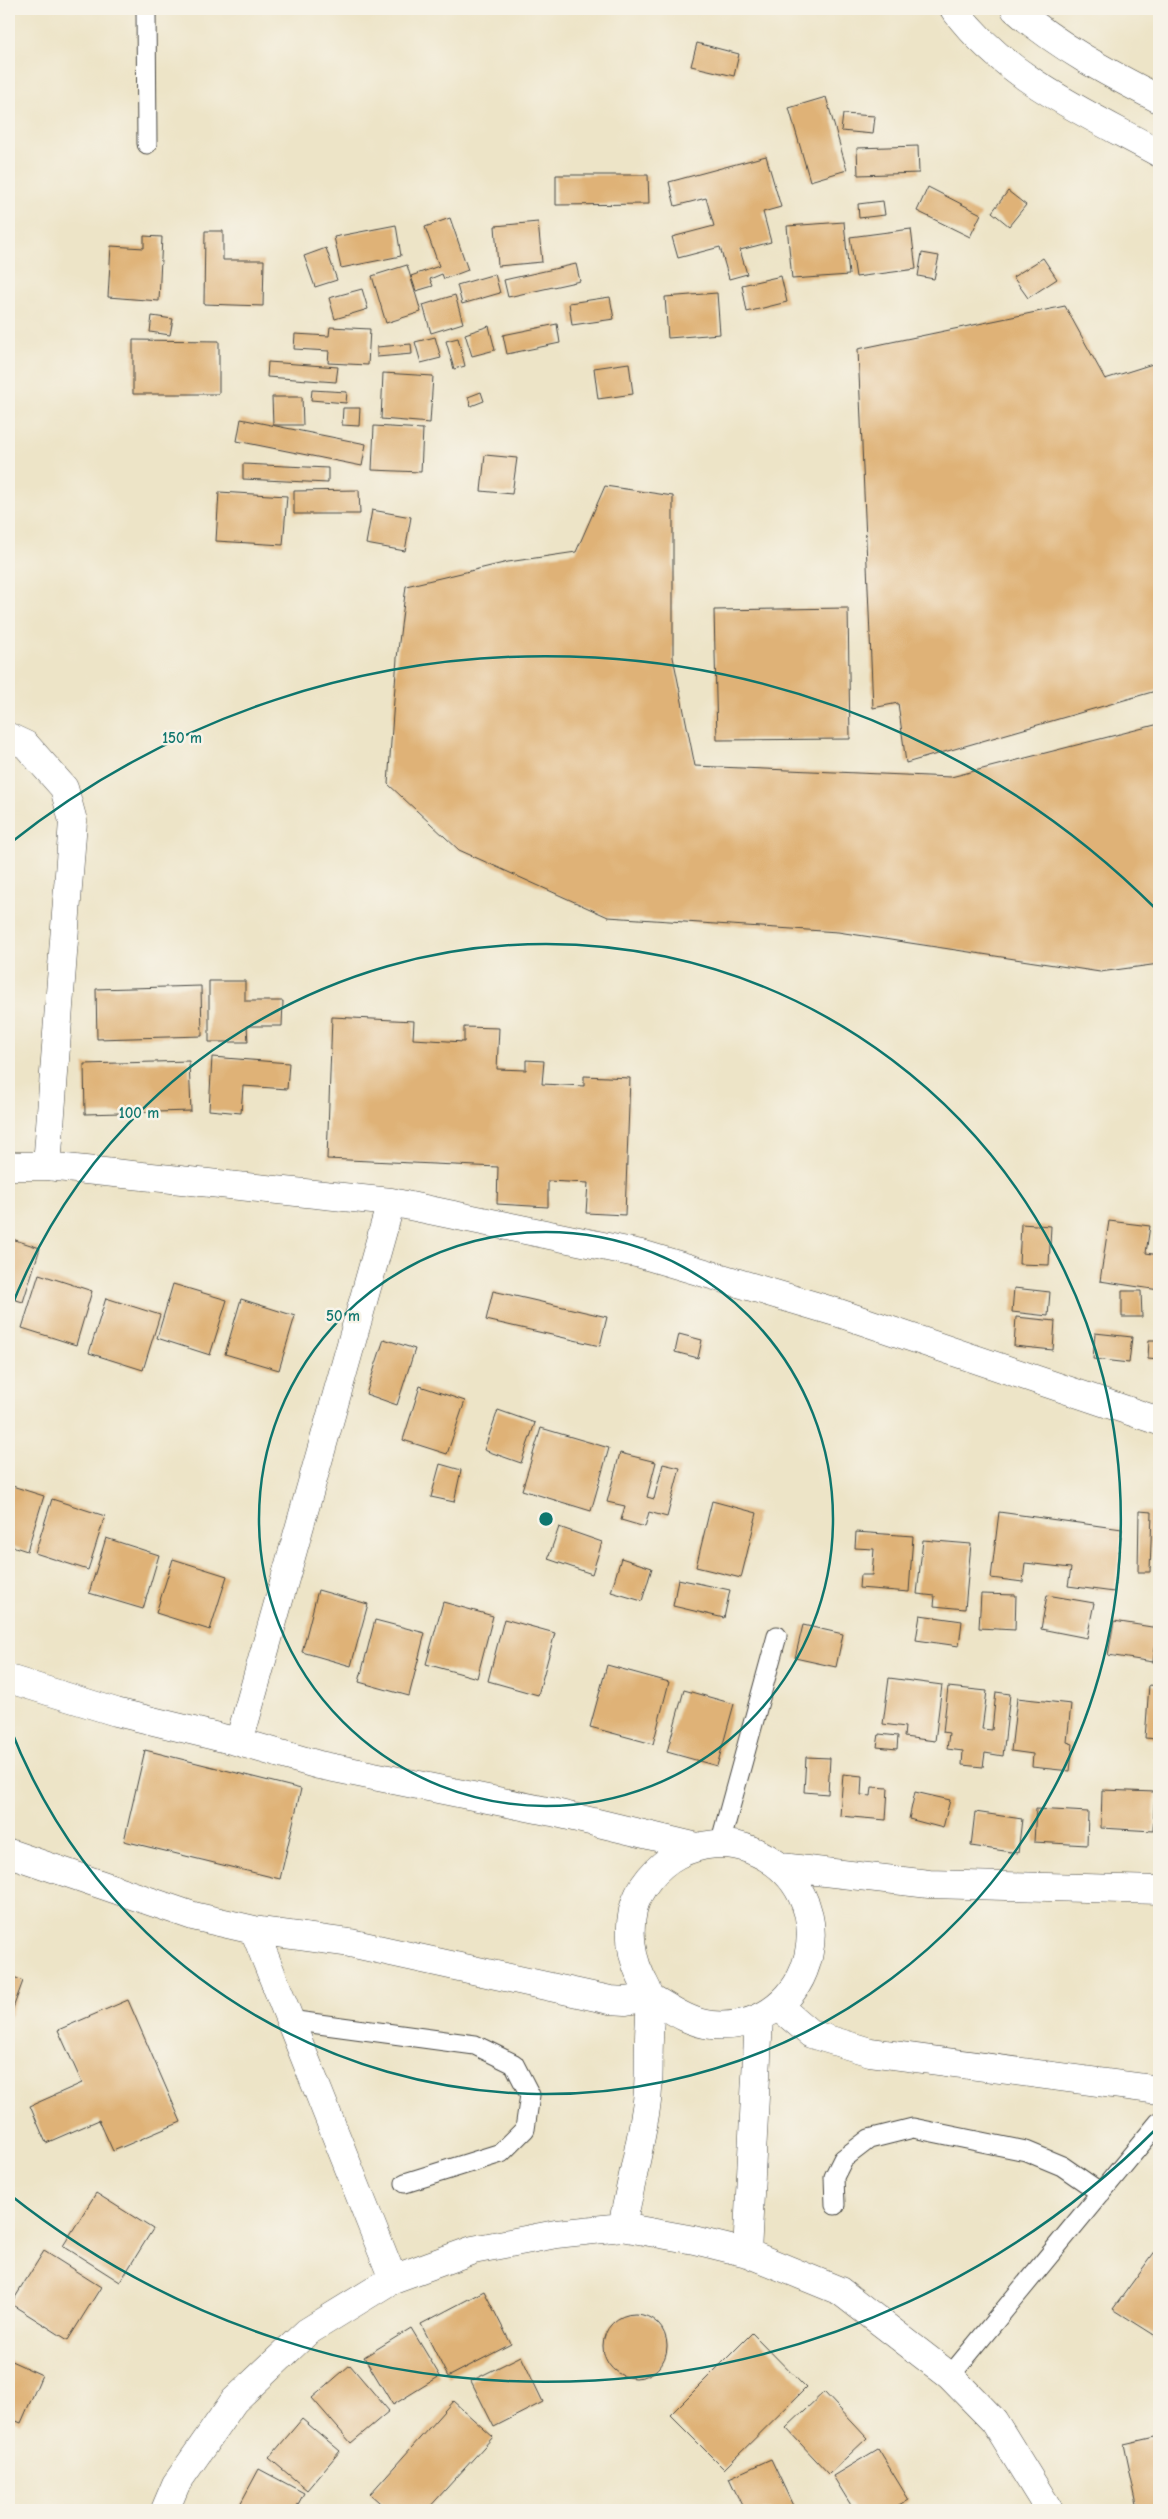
<svg xmlns="http://www.w3.org/2000/svg" width="1168" height="2519" viewBox="0 0 1168 2519" font-family="'Comic Neue',sans-serif">
<style>
.building{fill:#dfb277}
.lines{fill:none;stroke-linecap:round;stroke-linejoin:round}
.lane-casing{stroke:#484742;stroke-width:21}
.street-casing{stroke:#484742;stroke-width:29}
.secondary-casing{stroke:#484742;stroke-width:29}
.lane{stroke:#fff;stroke-width:19}
.street{stroke:#fff;stroke-width:28}
.secondary{stroke:#fff;stroke-width:28}
.ring{fill:none;stroke:#0f766e;stroke-width:2.5}
.centre{fill:#0f766e;stroke:#f7f3e8;stroke-width:2.5}
.ring-label{font-size:15px;text-anchor:middle;font-weight:bold;fill:#0f766e;stroke:#f7f3e8;stroke-width:5;stroke-linejoin:round;paint-order:stroke}
</style>
<rect width="100%" height="100%" fill="#f7f3e8"/>
<filter id="ink" filterUnits="userSpaceOnUse"><feTurbulence type="fractalNoise" baseFrequency=".02" numOctaves="2"/><feDisplacementMap in="SourceGraphic" scale="10" xChannelSelector="R" yChannelSelector="G"/><feConvolveMatrix kernelMatrix="1 2 1 2 8 2 1 2 1" color-interpolation-filters="sRGB"/></filter>
<filter id="wash" filterUnits="userSpaceOnUse"><feTurbulence type="fractalNoise" baseFrequency=".0096" numOctaves="4" result="noise"/><feDisplacementMap in="SourceGraphic" scale="20" xChannelSelector="R" yChannelSelector="G"/><feGaussianBlur stdDeviation="1.12" result="paint"/><feColorMatrix in="noise" values="0 0 0 0 0 0 0 0 0 0 0 0 0 0 0 0 0 1.4 0 .05"/><feComposite in="paint" operator="in"/></filter>
<g filter="url(#wash)">
<rect width="100%" height="100%" fill="#ede4c7"/>
<g id="blocks">
<path class="building" d="M697 43 739 54 734 76 691 66Z
M826 97 847 170 810 181 789 108Z
M843 114 875 116 873 134 841 131Z
M918 146 919 173 858 175 857 148Z
M766 156 781 207 763 212 771 242 740 250 747 274 729 279 720 247 678 258 672 237 714 226 706 198 675 206 669 182Z
M556 175H648L649 204 556 205Z
M928 187 981 214 970 237 917 211Z
M1008 191 1026 205 1009 226 992 212Z
M883 201 885 215 859 218 858 204Z
M450 218 468 270 444 279 442 274 430 279 433 286 416 291 411 276 439 266 425 227Z
M538 222 542 262 498 266 495 226Z
M844 222 849 275 792 279 787 226Z
M396 225 401 256 341 268 334 237Z
M911 229 916 269 856 277 850 237Z
M205 231H223V260H264L263 306 204 304Z
M144 236 162 237 159 301 108 297 111 246 144 248Z
M326 248 337 280 315 287 304 256Z
M922 253 939 256 934 279 918 276Z
M1043 258 1057 279 1028 298 1013 277Z
M576 264 580 281 508 297 504 280Z
M407 265 421 312 386 323 372 276Z
M495 274 500 293 462 304 457 285Z
M781 276 787 302 747 312 742 285Z
M362 289 368 309 335 319 329 298Z
M717 293 720 334 668 338 665 297Z
M455 295 463 323 431 333 423 305Z
M610 297 614 319 572 325 569 303Z
M1065 306 1105 379 1159 362V690L906 763 898 703 873 708 858 349Z
M152 316 173 319 170 335 150 332Z
M557 324 560 343 507 354 503 335Z
M489 326 495 350 472 356 465 334Z
M330 327 370 329 368 365 328 363 329 351 294 349 295 334 329 336Z
M435 337 441 358 421 363 415 342Z
M458 338 465 366 454 369 446 341Z
M133 340 219 341V394H133Z
M411 344 412 354 377 357V347Z
M268 362 338 367 336 382 267 377Z
M629 363 633 394 598 399 594 368Z
M383 373 433 376 430 423 381 419Z
M312 390 347 392 346 403 311 400Z
M481 392 484 401 471 406 468 397Z
M272 397H302L303 425H273Z
M343 408H360L359 426 342 425Z
M241 419 366 444 362 466 237 441Z
M374 426 423 429 421 472 372 470Z
M485 455 517 458 512 494 481 491Z
M243 464 328 468V483L243 479Z
M605 486 673 496V657L695 766 951 777 1159 724V964L1100 972 838 932 608 917 459 850 388 784 397 658 406 586 508 562 576 552Z
M359 490 360 514H294V491Z
M219 492 287 496 283 545 216 541Z
M372 510 411 517 405 551 366 544Z
M848 608 850 739 717 740 714 610Z
M209 981H245V1001H283L282 1026H247L248 1042H209Z
M201 986 202 1036 97 1039 96 989Z
M332 1017 414 1021 413 1039 464 1042V1027L499 1028 497 1069 526 1070V1060L544 1061 542 1084 584 1086V1076L630 1078 625 1215 586 1213 588 1183 548 1181V1207L497 1204 498 1167 327 1159Z
M212 1057 289 1063 287 1089 243 1086 241 1113 209 1110Z
M189 1061 191 1111 85 1114 84 1064Z
M1109 1221 1150 1226 1146 1253 1159 1255V1290L1100 1281Z
M1021 1224 1051 1226 1049 1265 1019 1264Z
M9 1238 40 1248 23 1302 9 1298Z
M39 1274 92 1291 76 1345 22 1328Z
M173 1284 227 1300 210 1355 157 1338Z
M1014 1288 1050 1292 1048 1316 1012 1312Z
M493 1291 607 1317 600 1346 486 1320Z
M1122 1291H1141L1142 1317H1122Z
M106 1298 160 1315 143 1370 89 1353Z
M241 1299 295 1316 279 1370 225 1354Z
M1016 1317 1055 1321 1053 1350 1014 1346Z
M1095 1333 1132 1337 1129 1363 1093 1359Z
M679 1334 702 1340 698 1358 675 1352Z
M384 1339 415 1349 397 1405 366 1394Z
M1149 1340H1159V1360L1148 1359Z
M420 1386 465 1401 447 1454 403 1440Z
M498 1410 535 1423 521 1463 484 1450Z
M541 1428 609 1448 591 1511 522 1490Z
M620 1453 656 1462 647 1497 654 1499 663 1464 680 1468 667 1517 649 1512 645 1527 621 1520 625 1506 607 1502Z
M440 1464 461 1470 454 1502 431 1497Z
M9 1485 44 1496 27 1551 9 1545Z
M52 1499 105 1516 88 1570 35 1553Z
M712 1501 757 1513 741 1578 696 1567Z
M1139 1511 1152 1512 1150 1572H1138Z
M999 1512 1122 1529 1114 1592 1068 1586 1071 1568 1025 1563 1023 1582 991 1578Z
M559 1527 602 1542 592 1574 548 1559Z
M856 1532 913 1536 909 1592 859 1588 860 1575H872L874 1549 855 1548Z
M106 1538 159 1555 143 1609 89 1593Z
M923 1540 971 1544 965 1609 934 1606 935 1596 917 1594Z
M621 1558 652 1568 642 1601 611 1592Z
M173 1559 227 1576 210 1630 156 1613Z
M678 1579 730 1590 724 1618 673 1606Z
M318 1590 368 1604 351 1666 302 1652Z
M981 1594 1016 1595 1015 1630 979 1628Z
M1047 1595 1094 1603 1087 1638 1041 1629Z
M443 1602 493 1616 477 1678 426 1664Z
M920 1615 962 1621 959 1646 916 1640Z
M504 1619 555 1633 538 1695 488 1681Z
M375 1620 425 1633 409 1696 359 1682Z
M1114 1621 1158 1628 1153 1662 1108 1655Z
M803 1625 843 1634 836 1667 795 1658Z
M607 1665 669 1682 653 1744 590 1727Z
M889 1678 942 1685 935 1741 904 1737 905 1727 883 1724Z
M1149 1685 1159 1686V1739L1145 1738Z
M948 1687 987 1691 982 1729 992 1730 996 1692 1010 1694 1003 1756 985 1753 983 1767 962 1765 963 1751 947 1749 949 1733 943 1732Z
M684 1690 734 1704 717 1766 667 1752Z
M1017 1698 1071 1704 1067 1742 1073 1744 1070 1771 1032 1767 1033 1754 1011 1751Z
M879 1734 898 1736 897 1749 877 1747Z
M145 1750 301 1789 280 1879 124 1841Z
M806 1757 830 1758 828 1794 804 1792Z
M843 1774 862 1776 861 1795 871 1796 872 1787 888 1788 886 1820 840 1816Z
M1102 1790 1155 1792 1153 1831 1101 1828Z
M915 1792 950 1800 943 1828 909 1819Z
M1036 1809 1088 1812 1087 1845 1034 1842Z
M975 1812 1022 1819 1018 1853 971 1846Z
M9 1975 23 1981 9 2019Z
M128 2000 181 2122 113 2151 99 2120 46 2143 30 2106 82 2083 58 2030Z
M96 2193 153 2229 120 2282 63 2246Z
M1159 2246V2338L1113 2309Z
M44 2251 101 2287 68 2340 11 2304Z
M484 2291 511 2344 448 2377 421 2324Z
M603 2346a32 32 0 1 1 64 0a32 32 0 1 1-64 0Z
M411 2328 440 2376 393 2405 364 2357Z
M752 2333 806 2388 724 2469 670 2415Z
M521 2356 543 2402 494 2427 471 2381Z
M9 2360 42 2375 21 2423 9 2418Z
M350 2365 389 2411 351 2443 312 2398Z
M824 2392 867 2438 829 2474 786 2428Z
M453 2401 493 2437 427 2510H388L370 2494Z
M302 2419 340 2451 307 2490 269 2458Z
M1159 2436V2510H1138L1124 2444Z
M878 2449 909 2500 892 2510H854L833 2476Z
M771 2459 795 2510H744L729 2478Z
M259 2469 304 2493 295 2510H237Z"/>
</g>
</g>
<g filter="url(#ink)">
<use href="#blocks" fill-opacity="0" stroke="#484742" stroke-width="1"/>
<g class="lines">
<g class="lane-casing">
<path id="lane" d="M146 9 147 144
M720 1844 777 1636
M289 2020 475 2045 514 2064 530 2095 525 2129 501 2153 405 2183
M835 2205 834 2177 843 2159 869 2139 913 2128 1026 2151 1062 2166 1101 2193
M950 2376 1159 2122"/>
</g>
<g class="street-casing">
<path id="street" d="M9 737 26 745 64 788 73 821 47 1166
M9 1166H47L391 1202 641 1254 839 1313 1159 1421
M9 1679 116 1712 239 1742 319 1765 552 1812 698 1847
M239 1742 391 1202
M9 1853 193 1916 254 1930 350 1943 610 2000 626 2001 650 1997C669 2008 689 2023 712 2025 818 2034 850 1889 751 1850 728 1840 700 1843 677 1855 657 1866 638 1888 633 1910 628 1934 631 1956 641 1977 644 1984 650 1992 650 1999 651 2012 649 2026 649 2040 648 2062 650 2086 646 2108 640 2148 630 2187 622 2227
M781 1867 929 1884 1159 1890
M254 1930 393 2279
M778 2006 811 2034 870 2052 1159 2090
M747 2253 759 2018
M165 2510 176 2484 234 2401 307 2332 393 2279 473 2250 556 2234 622 2227 694 2240 747 2253 840 2291 950 2376 994 2421 1049 2510"/>
</g>
<g class="secondary-casing">
<path id="secondary" d="M954 9C1005 78 1086 113 1159 153
M1015 9C1059 47 1108 73 1159 99"/>
</g>
<use href="#lane" class="lane"/>
<use href="#street" class="street"/>
<use href="#secondary" class="secondary"/>
</g>
</g>
<g class="ring">
<circle cx="546" cy="1519" r="287"/>
<path d="M9 1313A575 575 0 1 1 9 1725"/>
<path d="M1156 2129A862 862 0 0 1 9 2194M9 844A862 862 0 0 1 1156 909"/>
</g>
<circle cx="546" cy="1519" r="8" class="centre"/>
<g class="ring-label">
<text x="182" y="743">150 m</text>
<text x="139" y="1118">100 m</text>
<text x="343" y="1321">50 m</text>
</g>
<rect width="1168" height="2519" fill="none" stroke="#f7f3e8" stroke-width="30"/>
</svg>
